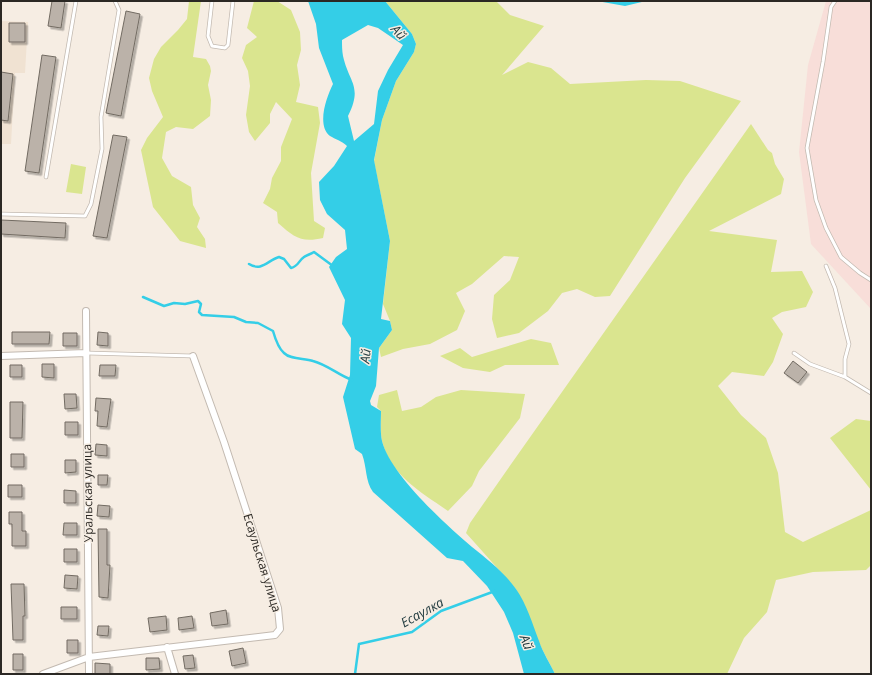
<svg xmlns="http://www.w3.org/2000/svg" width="872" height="675" viewBox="0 0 872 675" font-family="'Open Sans',sans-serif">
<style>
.commercial{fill:#f8ded9}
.built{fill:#f0e2d2}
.green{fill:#dae58f}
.water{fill:#34cee7;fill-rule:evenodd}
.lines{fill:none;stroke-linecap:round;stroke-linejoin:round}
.stream{stroke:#34cee7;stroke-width:2.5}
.building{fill:#bbb2a9;stroke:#726b62;filter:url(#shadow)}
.lane-casing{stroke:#c3bab1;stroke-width:4.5}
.street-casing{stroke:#c3bab1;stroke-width:8}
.lane{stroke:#fff;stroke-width:3}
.street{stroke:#fff;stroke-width:6}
.labels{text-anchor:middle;stroke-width:3;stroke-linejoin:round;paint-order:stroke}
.street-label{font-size:12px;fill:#2b2824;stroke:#f6ede3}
.water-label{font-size:13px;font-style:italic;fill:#243d41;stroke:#f6ede3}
</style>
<defs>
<filter id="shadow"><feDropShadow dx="2.5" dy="2.5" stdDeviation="0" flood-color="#0004"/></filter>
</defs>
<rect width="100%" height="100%" fill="#f6ede3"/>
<path class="commercial" d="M826 1H871V309L811 244 799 152 808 65Z"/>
<path class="built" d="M1 21 28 22 25 73H15L11 144H1Z"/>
<path class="green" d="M189 1H201L193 57 206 59 210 66 211 71 208 85 211 100 210 116 193 129 176 127 166 132 162 158 172 176 191 187 193 205 200 218 197 227 205 239 206 248 180 241 153 207 141 150 147 138 163 117 152 91 149 78 154 59 161 47 178 30 187 19Z
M254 1H277L291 10 300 32 301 50 297 65 300 85 296 102 318 107 320 123 311 173 314 221 325 228 323 238C301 243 294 237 278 223L277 212 263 203 270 189 272 178 281 161V147L292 119 276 102 270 114V123L255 141 249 132 246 115 250 86 248 71 242 58 246 45 257 37 247 28Z
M385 1H496L510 15 544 26 502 75 528 62 551 68 570 84 646 80 680 81 741 101 685 178 610 296 595 297 577 289 562 293 548 311 519 333 497 338 492 319 494 295 510 280 519 257 504 256 472 284 456 293 465 311 457 330 430 344 403 349 381 357 379 348 392 330 390 321 383 304 390 241 374 161 382 120 396 81 414 52 416 44 412 34Z
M751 124 768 150 772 153 775 164 784 179 781 194 709 231 777 240 771 272 802 271 813 292 806 307 782 312 772 318 783 334 773 362 764 376 732 372 718 386 741 415 766 438 778 473 785 532 803 542 871 510V565L866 570 813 572 776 580 767 612 744 638 727 674H555L539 643 516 589 466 533 470 523 507 470Z
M71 164 86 167 82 194 66 192Z
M531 339 551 343 559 365H505L490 372 463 368 440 356 460 348 472 357Z
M397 390 402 411 421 407 436 397 461 390 525 394 520 418 479 471 472 486 448 511C421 492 391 476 382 441 380 432 381 420 381 411L377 407 379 395Z
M856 419 871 421V490L830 438Z"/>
<path class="water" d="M308 1H385L412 34 416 44 414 52 396 81 382 120 374 160 390 241 381 319 390 321 392 330 379 348 376 386 370 401 371 405 381 411C381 420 380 432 382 441 390 474 446 525 472 547 488 560 504 572 516 589 527 605 532 623 539 641 543 653 550 663 555 674H524L513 633 504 612 487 586 463 561 447 558 373 492C365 481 367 467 362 454L355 449 343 397 350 375 351 338 342 324 345 300 329 267 336 257 347 249 345 230 327 214 320 200 319 182 334 166 347 146C342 141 335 139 330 136 316 125 327 96 333 84L319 48 316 24ZM368 25 378 28 403 45 388 70 378 91 374 124 354 141 348 116C363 86 349 83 343 56 342 51 342 45 342 40Z
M597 1H646L625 6Z"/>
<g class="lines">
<path class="stream" d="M249 264C262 272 268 260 279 257L284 259 291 268C299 266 298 261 304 257 307 255 311 254 314 252L333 266
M143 297 164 306 174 303 185 304 198 301 201 304 199 312 202 315 234 317 246 322 258 323 273 331C275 338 278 348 284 353 291 360 304 358 313 361 328 365 338 375 352 380
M355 674 359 644 412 632 441 611 495 591"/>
</g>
<path class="building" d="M52 1H65L61 28 48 26Z
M126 11 140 14 121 116 106 113Z
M9 23H25V42H9Z
M42 55 56 57 39 173 25 171Z
M1 72 13 74 8 121 1 120Z
M113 135 127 137 107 238 93 236Z
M1 220 66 223 65 238 1 234Z
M12 332H50L49 344H12Z
M98 332 108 333V346L97 345Z
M63 333H77V346H63Z
M793 361 807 372 798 383 784 373Z
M42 364H54V378L42 377Z
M10 365H22V377H10Z
M100 365H116L115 376H99Z
M64 394H76L77 408 65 409Z
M96 398 111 399 107 427 97 426 98 411H95Z
M10 402H23L22 438H10Z
M65 422H78V435H65Z
M96 444 107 445V456L95 455Z
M11 454H24V467H11Z
M65 460H76V472L65 473Z
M98 475H108L107 485H98Z
M8 485H22V497H8Z
M64 490 76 491V503H64Z
M98 505 110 506 109 517 97 516Z
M9 512H22V531H26V546H12V524H9Z
M64 523H77V535H63Z
M98 529H107V565H110L108 598 99 597Z
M64 549H77V562H64Z
M65 575 78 576 77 589 64 588Z
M11 584H24L25 616H23V640H13Z
M61 607H77V619H61Z
M226 610 228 624 212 626 210 613Z
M166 616 167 630 150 632 148 618Z
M192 616 194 628 179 630 178 618Z
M98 626H109L108 636 97 635Z
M67 640H78V653H67Z
M243 648 246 663 232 666 229 651Z
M13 654H23V670H13Z
M193 655 195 668 185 669 183 656Z
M146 658H159L160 669 146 670Z
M95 663 110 664V674H95Z"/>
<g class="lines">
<g class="lane-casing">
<path id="lane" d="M212 1 208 36 212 46 225 48 228 45 233 1
M835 1 831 7 823 62 807 148 816 200 826 228 841 257 860 273 871 280
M46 177 76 1
M1 214 85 216 91 204 102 149 101 117 119 10 115 1
M826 266 835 288 849 344 845 359V377
M87 353 193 356
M794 353 810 364 845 377 871 393"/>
</g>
<g class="street-casing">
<path id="street" d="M86 311 89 674
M1 356 86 353
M167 647 175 674
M43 674 89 657 275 635 280 629 278 608 224 442 193 356"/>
</g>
<use href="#lane" class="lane"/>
<use href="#street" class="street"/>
</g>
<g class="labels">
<g class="street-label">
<text transform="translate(88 493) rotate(-91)" y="4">Уральская улица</text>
<text transform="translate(262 563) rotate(73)" y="4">Есаульская улица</text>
</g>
<g class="water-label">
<text transform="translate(399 32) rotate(48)" y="5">Ай</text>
<text transform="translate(365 356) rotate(-84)" y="5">Ай</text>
<text transform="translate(422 612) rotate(-29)" y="5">Есаулка</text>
<text transform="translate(527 642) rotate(68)" y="5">Ай</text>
</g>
</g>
<rect width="872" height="675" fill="none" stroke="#2b2824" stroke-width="4"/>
</svg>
